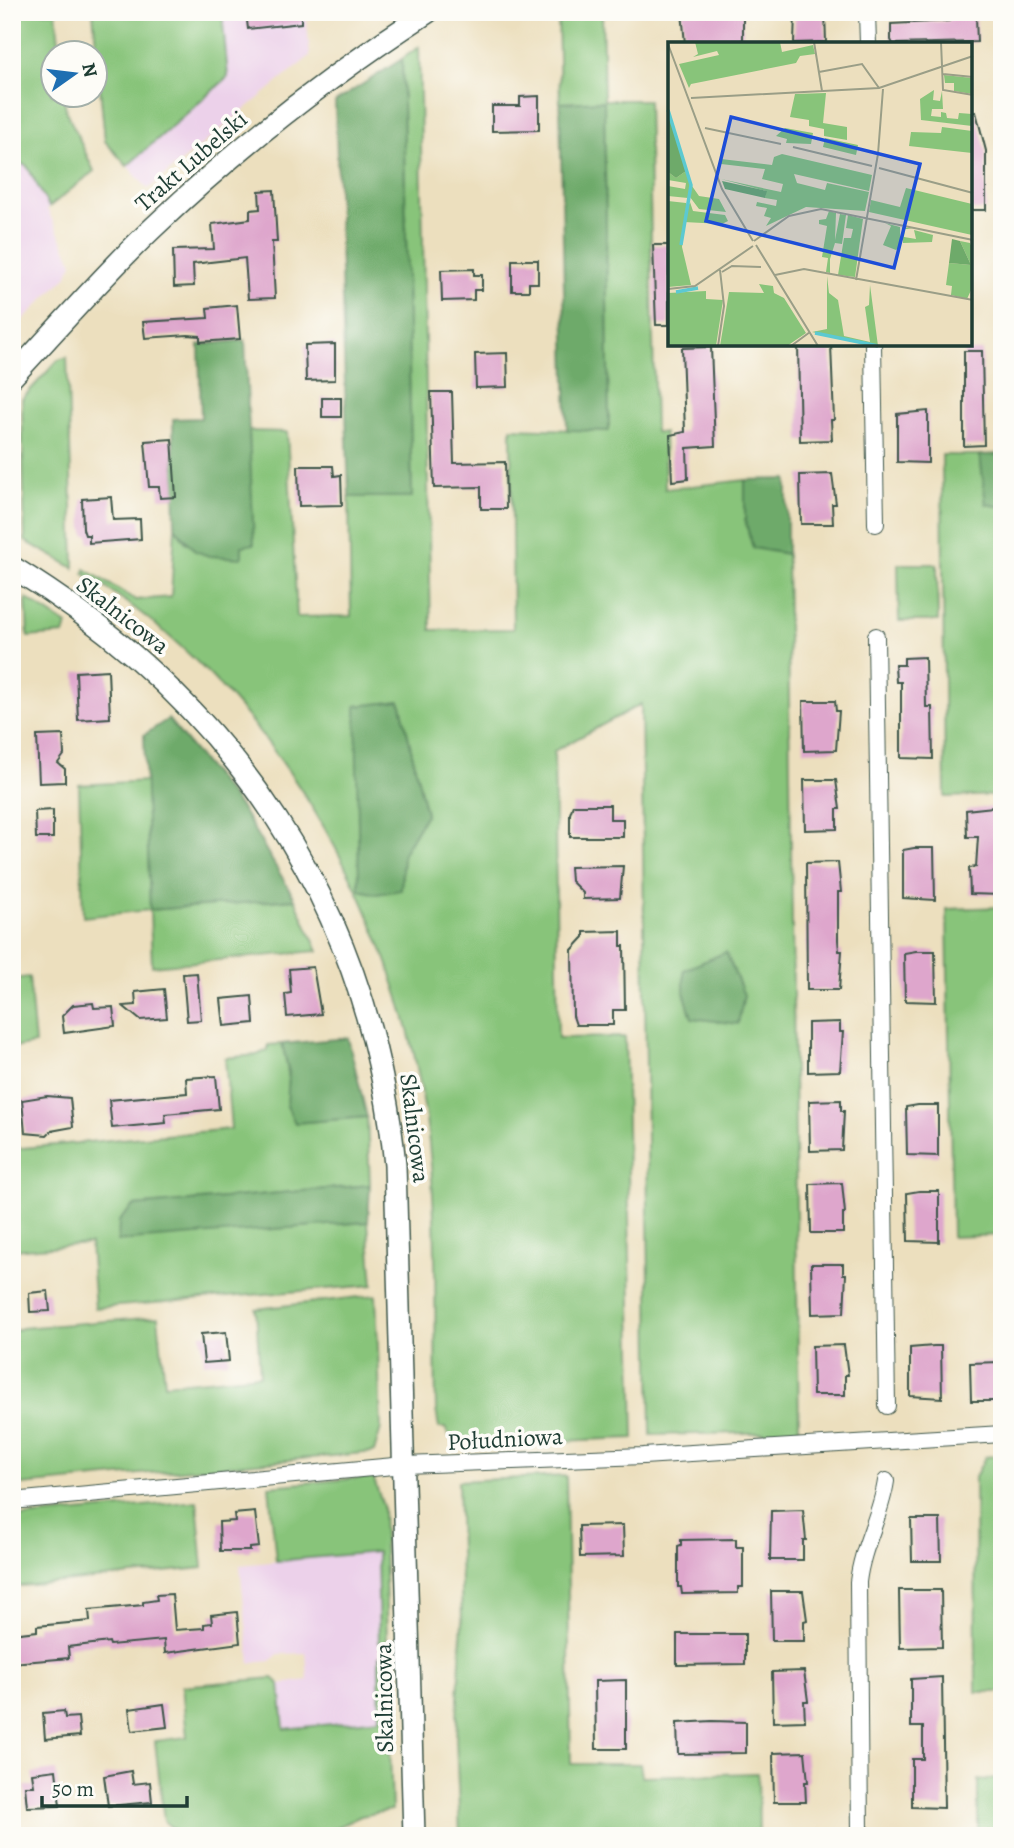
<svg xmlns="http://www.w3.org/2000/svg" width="1014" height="1848" viewBox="0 0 1014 1848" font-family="Alegreya,serif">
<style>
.built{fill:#ecd1ea}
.green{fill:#88c47a;stroke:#548057;stroke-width:2;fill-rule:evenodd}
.forest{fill:#6eaa6a;stroke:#46744f;stroke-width:2}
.building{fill:#dea6cc}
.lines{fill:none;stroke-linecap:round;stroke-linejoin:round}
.street-casing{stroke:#3e5549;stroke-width:18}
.secondary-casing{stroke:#3e5549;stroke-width:24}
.street{stroke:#fff;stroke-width:16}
.secondary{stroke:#fff;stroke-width:21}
.labels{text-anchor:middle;stroke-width:7;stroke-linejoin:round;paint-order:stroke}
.street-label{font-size:24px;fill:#1f3d34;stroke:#fdfcf7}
.inset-river{fill:none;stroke:#5cc9d1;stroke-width:3.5}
.inset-road{fill:none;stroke:#9a9e87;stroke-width:2}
.view{fill:#1d4ed8;fill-opacity:0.15;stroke:#1d4ed8;stroke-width:3.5}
.inset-edge{fill:none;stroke:#1f3d34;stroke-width:3.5}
</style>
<rect width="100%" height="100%" fill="#fdfcf7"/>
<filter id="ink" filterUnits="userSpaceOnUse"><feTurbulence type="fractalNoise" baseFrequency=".0143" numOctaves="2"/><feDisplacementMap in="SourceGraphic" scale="14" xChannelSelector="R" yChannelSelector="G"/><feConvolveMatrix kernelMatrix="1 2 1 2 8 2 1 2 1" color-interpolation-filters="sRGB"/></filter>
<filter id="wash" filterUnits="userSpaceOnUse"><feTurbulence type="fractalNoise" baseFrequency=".00686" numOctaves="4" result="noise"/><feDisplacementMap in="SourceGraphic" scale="28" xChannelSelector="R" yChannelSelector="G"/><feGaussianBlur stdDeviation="1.57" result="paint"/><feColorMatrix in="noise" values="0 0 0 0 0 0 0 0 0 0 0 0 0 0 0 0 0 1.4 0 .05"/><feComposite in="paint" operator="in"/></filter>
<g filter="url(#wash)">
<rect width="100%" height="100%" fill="#ecdfbe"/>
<path class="built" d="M93 12H306L310 56 148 189 105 141Z
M12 160 27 166 49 207 47 209 73 263 67 276 12 331Z
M377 1552 381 1719 284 1729 280 1684 308 1680 306 1653 278 1654 271 1661 250 1663 240 1565Z"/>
<path class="green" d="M12 12H56L60 52H52V94L64 95 66 111 94 171 49 207 27 166 12 160Z
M93 12H222L228 77 127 166 105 141Z
M602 12 604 100H648L655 432 664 433 665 489 745 480V520L753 547 787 554 799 1432 651 1435 641 704 554 751 558 1038 625 1037 634 1438 455 1445 445 1428H439L436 1410C434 1314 439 1214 426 1119 397 909 268 684 84 574L85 569 136 600 171 597 175 527 186 543 253 544 249 431 287 432 297 617 351 616 349 497 412 496 402 59 419 47 431 630 513 629 511 428 609 431 604 101 560 103 558 13ZM400 701 426 814 403 853 401 890 356 707Z
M67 357 74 562V568L25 541 22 399 58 360Z
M942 455H980L986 504 1002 507V795L945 797Z
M898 564H937L938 621H899Z
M26 598 67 625 64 634 28 637Z
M146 781 150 910 295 899 318 951 152 966 150 910 83 917 79 785Z
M1002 907V1235L952 1237 947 909Z
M29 977 35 1044 12 1048V979Z
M282 1044C290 1070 289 1096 295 1123L367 1117 370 1185 133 1206 229 1232 368 1222 373 1285 95 1308 90 1244 12 1250V1149L231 1129 225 1058 257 1055 268 1050V1045Z
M376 1295 381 1428 374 1452 12 1486V1332L21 1328 158 1317 165 1384 260 1375 256 1309Z
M1002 1455V1692H976L975 1477 985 1457Z
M566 1476 571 1764H640L642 1776 758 1773 759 1836H460L456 1739 462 1621 458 1481Z
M373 1477 383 1506 387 1642 379 1643 377 1552 276 1561 269 1486Z
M197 1501 203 1568 12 1587V1518Z
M379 1656H387L392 1810 361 1816 317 1836H181L164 1821 155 1741 187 1737 182 1686 273 1678 280 1684 284 1729 380 1719Z
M1002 1779V1836H978V1780Z"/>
<path class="forest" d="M402 59 412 497H349L335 102Z
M604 101 609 431 567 430 560 103Z
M245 340 254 544 242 546V558L209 556 195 551 175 527 173 419 201 418 199 345Z
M1002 454V507L986 504 980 455Z
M787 479V554L753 548 745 520V480Z
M400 701 426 814 403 853 401 890 377 894 359 890 356 706Z
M168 719 241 808 295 899 150 910 144 735Z
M726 952 744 995 738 1024 692 1018 684 992V970Z
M348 1038 367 1117 295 1123 287 1106 289 1072 282 1044Z
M370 1185 368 1222 118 1241 119 1221 133 1206Z"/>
<g id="blocks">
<path class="building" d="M246 12H301V23L248 29Z
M682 12 743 13V42L685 44Z
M795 12H825L826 42 794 43Z
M951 12H973L976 17 977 42 893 44 891 40V24L949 21Z
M539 96V130L492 131V106H520V97Z
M976 112 986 151V210H970V113Z
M274 190 277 242H272L275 298 248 299 245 258 193 264 194 286 174 287 173 250 214 249 212 224 250 219V210L260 209 259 191Z
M653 245H669V325H656Z
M512 260H538V283H529V291H512Z
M474 269V275H482V290H474V300L442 301 441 270Z
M237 305 240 339 200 342V336L188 335 145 338 143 322 208 318 207 308Z
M335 344V380L306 381 305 345Z
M798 345H831L834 420H831L832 440 800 441Z
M711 347 715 446 687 448 688 479 672 481 670 435 685 432 682 348Z
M964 351H982L984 445 964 446Z
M507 353 508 387 476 388 475 354Z
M431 392H452L454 463 505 462 506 509H481V487L434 488Z
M322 398H341V417H322Z
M928 411V463L897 462V414Z
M172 439 176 497 160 498 159 487H149L145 441Z
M298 466H333L334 476 341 475 342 505 299 506Z
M832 474 836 504H832L833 524H801L800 475Z
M111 497 113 520 140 519 141 539 89 543V535H85L83 529 82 499Z
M925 657 926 707H932L933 759 901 758V682H896L895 665H904V658Z
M108 670 110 718 78 720 76 672Z
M803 701H835L836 711H839L836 750 804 751Z
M63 735 64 755 58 763 65 769V782L39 783 37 736Z
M804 780H836L840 809H837V829L805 830Z
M573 805H610V819H623V837H570V814Z
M1002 806V835H999L1002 895 970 894 969 868 976 867 978 837H967L966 810Z
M53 810V838H36L35 811Z
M914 848H934L935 900 903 898V850Z
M838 862 841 892H838V940L839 951H842L839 990H807L806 863Z
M623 866 620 898 583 899V893L571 881 570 867Z
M621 931V946H624L625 1010H613V1025H576L573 1016 572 950 584 937V932Z
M916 951H935L936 1002 905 1001 904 953Z
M313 967 321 1014 287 1017 285 994 291 993 289 969Z
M197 973 201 1020 187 1021 183 974Z
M164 989 167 1018 140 1020 123 1006 136 1005 135 992Z
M252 996 254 1023 224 1026 221 999Z
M93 1003 94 1008 113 1007 115 1026 64 1033 62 1016 73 1005Z
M840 1022V1032H843L840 1071 808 1072V1023Z
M216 1076 219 1109 165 1114 166 1123 112 1128 109 1100 187 1093 186 1078Z
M47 1096 70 1098 73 1127 51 1131 47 1135 25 1133 22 1100Z
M841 1100V1111H844L842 1150 810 1151 809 1101Z
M918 1105H938V1156L907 1155 906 1107Z
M842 1183 845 1213H843V1233H811L810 1184Z
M919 1191H939V1242L908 1241 907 1193Z
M811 1264H843V1274H846L844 1313 812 1314Z
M48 1291 50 1311 30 1312 29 1293Z
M226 1332 229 1361 204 1363 201 1334Z
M844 1345 848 1375H845V1395H813L812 1346Z
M934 1346H941L942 1398 910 1396V1348Z
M1000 1362 1001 1401H971L970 1363Z
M803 1510 806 1540H803V1560H770L771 1511Z
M255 1512 259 1547 250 1548V1551H220L219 1522 235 1521 234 1514Z
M911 1519H940L941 1561H912Z
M623 1525 624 1556 580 1557 579 1526Z
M736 1539V1547H743V1587H738V1593L682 1594 681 1587H678V1546L681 1545V1540Z
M899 1590H941L942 1647 900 1648Z
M771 1591H803L807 1620 804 1621V1641H772Z
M172 1594 175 1630 204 1628V1624L212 1623 211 1615 237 1612 240 1643 165 1653 164 1640 110 1645 109 1642 68 1647 69 1658 12 1663V1634L37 1631V1626L90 1621 89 1610 143 1605V1602L157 1600 156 1595Z
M677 1634H745V1664L677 1665Z
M804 1671 808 1701H804L805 1721 773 1722 772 1672Z
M942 1677 944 1808 912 1807V1759H923V1727H911V1679Z
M626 1680V1749H596L595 1681Z
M164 1704 167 1727 132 1731 129 1709Z
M64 1711 65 1718 78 1717 80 1736 45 1739 43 1713Z
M712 1721 746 1722V1753L678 1754 677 1723Z
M805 1752 808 1782H805L806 1802H774L773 1753Z
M56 1770 60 1806 27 1807 25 1786H34L32 1773Z
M131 1771 133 1784 150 1782 152 1802 108 1806 104 1776Z"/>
</g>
</g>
<g filter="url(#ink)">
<use href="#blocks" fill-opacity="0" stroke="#3e5549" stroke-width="2"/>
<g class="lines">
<g class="street-casing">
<path id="street" d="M867 12 868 44
M873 345 876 524
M876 636 887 1406
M12 1501 405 1465 643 1456 1002 1434
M860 1836 858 1582C862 1546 881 1516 886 1481"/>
</g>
<g class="secondary-casing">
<path id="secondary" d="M12 377C60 326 105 273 155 226 239 146 331 75 428 12
M12 567C233 702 370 906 395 1165L414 1836"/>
</g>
<use href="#street" class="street"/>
<use href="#secondary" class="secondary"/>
</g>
</g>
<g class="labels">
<g class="street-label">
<text transform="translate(191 161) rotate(-41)" y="8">Trakt Lubelski</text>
<text transform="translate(123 615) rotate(38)" y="8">Skalnicowa</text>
<text transform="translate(415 1128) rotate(83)" y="8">Skalnicowa</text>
<text transform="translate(505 1439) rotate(-3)" y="8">Południowa</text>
<text transform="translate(384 1698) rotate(-91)" y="8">Skalnicowa</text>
</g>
</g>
<g transform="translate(668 42)">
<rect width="304" height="304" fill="#ecdfbe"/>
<path d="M27 0H112L114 10 145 3 147 12 132 14 128 21 23 42 21 46 11 22 51 13 49 9 25 15 30 12ZM276 33 304 36V52L286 49V41H277ZM266 48 265 58 272 59 274 49 275 67H264L263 74 273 75V70L278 71 279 76 290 77 291 71 304 72V84L253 78 252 57ZM158 51 155 81 179 85V98L156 94V87L141 84V78L122 75 127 52ZM274 85 304 89V111L241 104 243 90 273 91ZM117 86 145 91 143 102 118 101 119 97 108 94ZM157 96 190 103 188 113 155 105ZM114 112 204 133 201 149 126 132 129 141 157 148 159 141 201 150 197 169 138 165 98 184 103 176 96 174 99 166 88 164 89 160 108 164 109 158 97 156 98 149 53 137 113 150 115 142 94 137 97 127 53 122V117L104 123 106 115ZM18 129 22 143 20 156 0 154V144L17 147 18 141 0 138V130L8 136ZM24 144 31 154 51 157 58 170 31 167 22 155ZM238 146 304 162V193L201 170 203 158 232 165ZM0 159 18 161 19 168 22 160 25 169 57 173 60 179 54 182 16 180 14 205 23 243 0 245ZM161 169 168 171 167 198 172 172 178 173 174 202 167 201 162 217V231L158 230 160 216 154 215 159 184 151 182V178L158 177ZM180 173 195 177 187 235 170 233 176 196H183L185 187 178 186ZM217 181 232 185V205L228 208 215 203 223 184ZM234 185 245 187H237L236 195 248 197 246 188 265 193 264 200 235 201ZM292 199 302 201 305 208 304 246 299 257 283 253 284 244 278 243 281 221 303 223ZM159 234 161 251 170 258 176 294 202 300 197 265 201 263 202 243 210 304 144 290 159 287ZM91 242 105 244 106 251 116 256 138 291 119 304H52L61 250 96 251ZM38 249V257L55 258 48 304H0V251Z" fill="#88c47a"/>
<path d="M0 71 18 129 8 136 0 130ZM54 139 99 149 97 156 57 147ZM284 197 292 199 303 223 281 221Z" fill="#6eaa6a"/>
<path class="inset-river" d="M0 68 23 143 13 203M8 250 30 246M147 291 210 304"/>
<path class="inset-road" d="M146 0 154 49M273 0 275 48 305 53M0 2 54 147 85 199M151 30 194 22 211 46M275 32 305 35M23 56 211 46 305 14M37 86 113 102M125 105 204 124M211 126 305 151M86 199 121 174 153 167 305 198M88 203 150 304M54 230 64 224 93 225M107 233 136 227 305 258M188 238 210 112 215 47M0 247 27 244 85 204M50 304 56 264 52 228M123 304 142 290"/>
<path class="view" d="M63 75 252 122 226 226 38 179Z"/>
<rect width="304" height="304" class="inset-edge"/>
</g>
<rect width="1014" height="1848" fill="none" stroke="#fdfcf7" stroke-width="42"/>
<g transform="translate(74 74) rotate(76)"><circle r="33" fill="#fdfcf7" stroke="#a4b0a9" stroke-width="2"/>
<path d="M0-5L12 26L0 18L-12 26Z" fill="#1f6fb2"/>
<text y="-10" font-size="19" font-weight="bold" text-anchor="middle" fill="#1f3d34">N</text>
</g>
<path d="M42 1796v10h145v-10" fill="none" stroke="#1f3d34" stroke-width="3.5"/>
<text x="52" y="1796" font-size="21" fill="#1f3d34" stroke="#fdfcf7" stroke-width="5" paint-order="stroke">50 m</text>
</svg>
